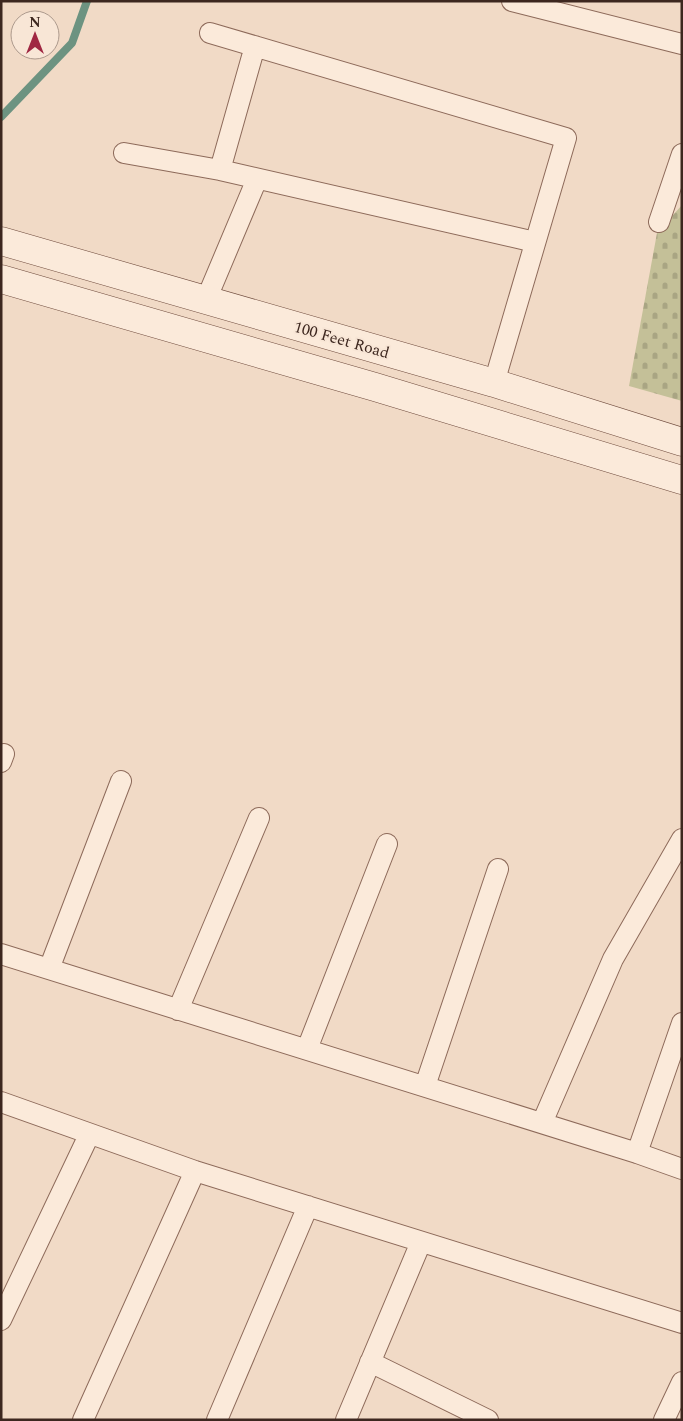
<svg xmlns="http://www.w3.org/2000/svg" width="683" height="1421" viewBox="0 0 683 1421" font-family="Spectral,serif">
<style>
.cemetery{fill:url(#cemetery-stones)}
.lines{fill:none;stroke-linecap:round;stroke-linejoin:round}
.stream{stroke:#6d9381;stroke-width:8}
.street-casing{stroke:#8d6a5a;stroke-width:22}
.secondary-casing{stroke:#6f4b3d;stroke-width:29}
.street{stroke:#fbeada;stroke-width:20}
.secondary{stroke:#fbeada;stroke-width:28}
.labels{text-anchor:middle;stroke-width:4;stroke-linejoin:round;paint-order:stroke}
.street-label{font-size:16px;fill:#3d271f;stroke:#f8e6d6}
</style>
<defs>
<pattern id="cemetery-stones" width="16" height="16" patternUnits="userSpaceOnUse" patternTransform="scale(1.25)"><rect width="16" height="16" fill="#c4c098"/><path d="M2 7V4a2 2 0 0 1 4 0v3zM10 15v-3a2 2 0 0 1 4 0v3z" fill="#a9a583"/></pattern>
</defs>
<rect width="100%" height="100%" fill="#f1dac6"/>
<path class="cemetery" d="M682 205V401L629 386 657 233Z"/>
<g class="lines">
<path class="stream" d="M1 117 72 43 87 1"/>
<g class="street-casing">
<path id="street" d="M512 1 682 44
M210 33 566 138 494 383
M255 46 220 170 535 242
M124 153 220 170
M659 222 682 154
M206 300 257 179
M1 762 4 754
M1 954 637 1153 682 1169
M49 969 121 781
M178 1010 259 818
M307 1049 387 844
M425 1086 498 869
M1 1102 195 1171 682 1323
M542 1123 613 959 682 839
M637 1153 682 1023
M1 1320 89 1135
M370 1362 488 1420
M83 1420 195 1171
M217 1420 308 1206
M346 1420 421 1242
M664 1420 682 1382"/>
</g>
<g class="secondary-casing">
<path id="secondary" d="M1 241 494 383 682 442
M1 279 375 387 682 480"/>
</g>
<use href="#street" class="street"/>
<use href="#secondary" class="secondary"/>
</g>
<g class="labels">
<g class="street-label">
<text transform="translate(342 339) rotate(16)" y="6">100 Feet Road</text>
</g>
</g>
<rect width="683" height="1421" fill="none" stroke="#3d271f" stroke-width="5"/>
<g transform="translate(35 35)"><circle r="24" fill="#f8e6d6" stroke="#ad9a8d"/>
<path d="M0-4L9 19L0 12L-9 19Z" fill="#a02742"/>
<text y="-8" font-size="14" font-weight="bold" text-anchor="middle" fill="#3d271f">N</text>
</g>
</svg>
